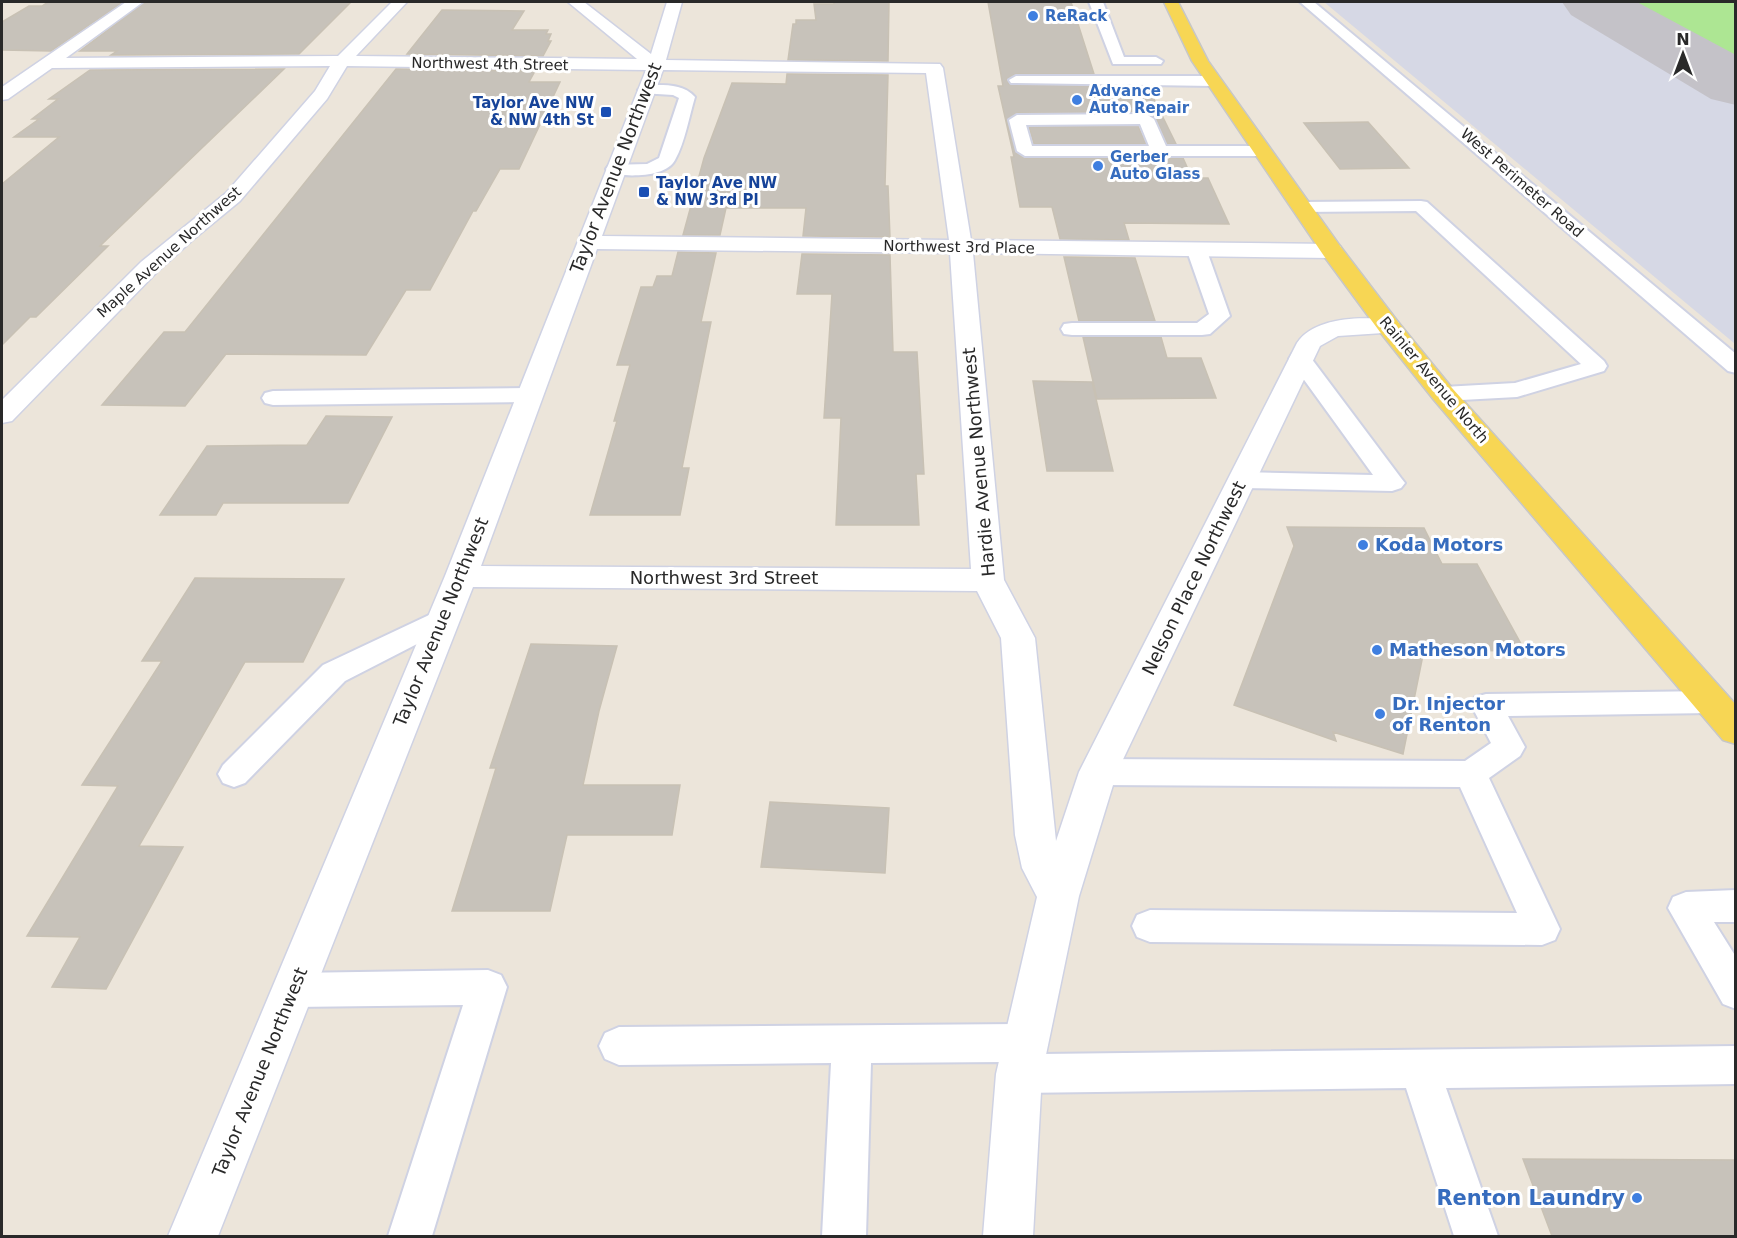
<svg xmlns="http://www.w3.org/2000/svg" width="1737" height="1238" viewBox="0 0 1737 1238" font-family="'DejaVu Sans',sans-serif">
<style>
.airport{fill:#d6d8e5}
.green{fill:#ade693}
.lines{fill:none;stroke-linecap:round;stroke-linejoin:round}
.taxiway{fill:#c4c2c8;fill-rule:evenodd}
.building{fill:#c7c2ba;stroke:#c8c1b4;stroke-width:1.5}
.service-casing{stroke:#cfd2e3;stroke-width:4}
.minor-casing{stroke:#cfd2e3;stroke-width:3}
.primary-casing{stroke:#c7c7c7;stroke-width:3}
.service{fill:#fff;fill-rule:evenodd}
.minor{fill:#fff;fill-rule:evenodd}
.primary{fill:#f7d654;fill-rule:evenodd}
.shop-dot{fill:#3f7fe0;stroke:#fff;stroke-width:2}
.transit-dot{fill:#1a4fb4;stroke:#fff;stroke-width:2}
.labels{text-anchor:middle;stroke-width:6;stroke-linejoin:round;paint-order:stroke}
.far-shop-label{font-size:15px;font-weight:bold;fill:#366cbe;stroke:#fff;text-anchor:start}
.far-street-label{font-size:15px;fill:#292929;stroke:#fff}
.far-transit-label{font-size:15px;font-weight:bold;fill:#164399;stroke:#fff;text-anchor:end}
.street-label{font-size:18px;fill:#292929;stroke:#fff}
.shop-label{font-size:18px;font-weight:bold;fill:#366cbe;stroke:#fff;text-anchor:start}
.near-shop-label{font-size:21px;font-weight:bold;fill:#366cbe;stroke:#fff;text-anchor:end}
</style>
<rect width="100%" height="100%" fill="#ece5da"/>
<path class="airport" d="M1324 2H1735V344L1728 338Z"/>
<path class="green" d="M1621 2H1735V66Z"/>
<g class="lines">
<path class="taxiway" d="M1562 2H1637L1736 55V105L1711 99 1571 15Z"/>
</g>
<path class="building" d="M48 2H123L51 51 2 50V22L29 6H42Z
M145 2H351L299 54 111 55 117 51H80Z
M834 2H889L888 61 788 60 793 24H796V20H816L814 4H834Z
M988 2H1071L1094 74H1016L1007 79 1009 84 1148 87 1176 144H1167L1156 118 1146 112 1017 113 1007 121 1016 153 1025 158H1183L1192 178H1208L1229 224 1124 223 1129 240 1060 239 1052 207H1020L1011 157H1014L998 86H1003Z
M442 10 524 11 512 30H548L546 34H551L548 41H551L543 56 407 54Z
M284 69 100 246H108L36 317H30L2 345V184L59 137H14L39 119H32L58 99H49L90 70Z
M396 69 535 71 529 82H560L519 169H500L476 211H473L430 290H406L366 355 226 354 185 406 102 405 164 332H185Z
M787 74 888 75 885 186H888L890 237 803 236 806 208H726L720 235H683L704 158 732 83 786 84Z
M1368 122 1409 168 1340 169 1304 123Z
M1138 126 1146 144H1034L1029 127Z
M678 252 716 253 701 322H711L682 468H689L680 515H590L617 421H614L630 365H617L641 287H653L657 276H672Z
M802 254 890 255 893 352H917L924 474H916L919 525H836L841 418H824L832 294H797Z
M1064 257 1135 258 1155 321H1079Z
M1083 337H1161L1167 358H1201L1216 398 1097 399Z
M1033 381 1092 382 1113 471H1047Z
M326 416 392 417 348 503H223L216 515H160L207 446 307 445Z
M1287 527 1424 528 1442 564H1477L1525 651 1424 650 1403 754 1333 732 1336 741 1234 705 1294 546Z
M195 578 344 579 303 662H245L139 846 183 847 106 989 52 987 80 937 27 936 118 786 82 785 162 661H142Z
M531 644 617 646 599 711 583 785H680L672 835H567L550 911H452L496 768H490Z
M770 802 889 808 885 873 761 867Z
M1523 1159 1736 1160V1236H1552Z"/>
<g class="lines">
<g class="service-casing">
<path id="service" d="M1089 2H1103L1124 57H1156L1163 61 1161 64H1113Z
M1300 2H1314L1736 354V373L1728 371Z
M1016 76H1213L1221 81 1213 86 1011 83 1009 80Z
M646 85C663 85 683 83 695 97 689 117 685 142 675 160 666 178 625 177 609 173L606 169 609 165 647 164 659 158 679 98 673 95 641 93 638 90Z
M1146 114 1154 119 1166 146H1262L1270 151 1262 156H1025L1017 151 1009 120 1017 115ZM1140 124 1149 146H1032L1026 125Z
M1421 201 1427 202 1604 361 1607 366 1604 371 1517 397 1443 401 1435 399 1432 394 1435 389 1443 387 1515 383 1581 364 1416 211 1301 212 1295 211 1292 207 1295 203 1301 202Z
M1197 245 1204 247 1207 251 1230 316 1210 334 1202 335H1072L1064 334 1061 329 1064 324 1072 323H1197L1209 314 1187 251 1190 247Z
M1300 352 1308 354 1401 478 1405 483 1401 488 1392 491 1242 488 1233 485 1229 480 1233 475 1242 472 1373 475 1289 359 1292 354Z
M529 388 537 390 540 395 537 400 529 402 273 405 265 403 262 398 265 393 273 391Z
M444 608 454 611 458 618 454 625 345 681 245 783 234 787 223 783 218 774 223 765 323 665Z
M1712 691 1723 694 1727 702 1723 710 1712 713 1508 716 1525 747 1520 756 1489 778 1560 929 1555 940 1542 945 1150 942 1137 937 1132 926 1137 915 1150 910 1517 913 1460 787 1098 785 1087 781 1082 772 1087 763 1098 759 1465 761 1491 743 1471 705 1475 697 1486 694Z
M1736 890V922H1714L1736 957V1009L1723 1004 1668 908 1673 897 1686 892Z
M488 970 501 975 507 987 432 1236H388L463 1005 293 1007 280 1002 274 990 280 978 293 973Z
M1026 1024 1040 1030 1046 1043 1041 1054 1736 1046V1084L1446 1088 1498 1236H1454L1406 1088 1019 1093 1005 1088 999 1074 1004 1062 871 1063 866 1236H822L831 1063 619 1065 605 1059 599 1046 605 1033 619 1027Z"/>
</g>
<g class="minor-casing">
<path id="minor" d="M126 2H143L66 58 338 56 392 2H407L356 56 637 59 568 2H584L651 54 667 2H682L666 60 940 64 943 68 971 240 1332 244 1340 246 1343 251 1340 256 1332 258 973 253 1004 580 1035 638 1056 841 1079 772 1297 343C1315 316 1369 315 1398 322L1401 327 1398 332 1338 336 1320 346 1117 772 1079 896 1042 1074 1033 1236H983L996 1074 1037 897 1022 868 1015 835 1001 638 977 591 473 587 218 1236H168L445 576 646 70 347 66 327 99 240 201 195 238 157 272 12 421 2 423V400L141 262 226 193 315 91 330 66 52 68 8 99 2 100V87ZM663 70 926 73 949 240 602 236ZM597 249 950 253 971 569 481 566Z"/>
</g>
<g class="primary-casing">
<path id="primary" d="M1164 2H1178L1208 61 1340 246 1398 322 1452 388 1736 705V744L1723 740 1434 400 1380 332 1324 256 1192 61Z"/>
</g>
<use href="#service" class="service"/>
<use href="#minor" class="minor"/>
<use href="#primary" class="primary"/>
</g>
<g class="shop-dot">
<circle cx="1033" cy="16" r="6"/>
<circle cx="1077" cy="100" r="6"/>
<circle cx="1098" cy="166" r="6"/>
<circle cx="1363" cy="545" r="6"/>
<circle cx="1377" cy="650" r="6"/>
<circle cx="1380" cy="714" r="6"/>
<circle cx="1637" cy="1198" r="6"/>
</g>
<g class="transit-dot">
<rect x="600" y="106" width="12" height="12" rx="3"/>
<rect x="638" y="186" width="12" height="12" rx="3"/>
</g>
<g class="labels">
<g class="far-shop-label">
<text x="1045" y="21">ReRack</text>
<text x="1089" y="96">Advance<tspan x="1089" dy="17">Auto Repair</tspan></text>
<text x="1110" y="162">Gerber<tspan x="1110" dy="17">Auto Glass</tspan></text>
</g>
<g class="far-street-label">
<text transform="translate(490 64) rotate(1)" y="5">Northwest 4th Street</text>
<text transform="translate(1522 183) rotate(41)" y="5">West Perimeter Road</text>
<text transform="translate(959 247) rotate(1)" y="5">Northwest 3rd Place</text>
<text transform="translate(169 252) rotate(-42)" y="5">Maple Avenue Northwest</text>
<text transform="translate(1434 380) rotate(50)" y="5">Rainier Avenue North</text>
</g>
<g class="far-transit-label">
<text x="594" y="108">Taylor Ave NW<tspan x="594" dy="17">&amp; NW 4th St</tspan></text>
<text x="656" y="188" text-anchor="start">Taylor Ave NW<tspan x="656" dy="17">&amp; NW 3rd Pl</tspan></text>
</g>
<g class="street-label">
<text transform="translate(616 168) rotate(-69)" y="6">Taylor Avenue Northwest</text>
<text transform="translate(979 462) rotate(-95)" y="6">Hardie Avenue Northwest</text>
<text x="724" y="584">Northwest 3rd Street</text>
<text transform="translate(1194 578) rotate(-64)" y="6">Nelson Place Northwest</text>
<text transform="translate(441 622) rotate(-68)" y="6">Taylor Avenue Northwest</text>
<text transform="translate(260 1072) rotate(-68)" y="6">Taylor Avenue Northwest</text>
</g>
<g class="shop-label">
<text x="1375" y="551">Koda Motors</text>
<text x="1389" y="656">Matheson Motors</text>
<text x="1392" y="710">Dr. Injector<tspan x="1392" dy="21">of Renton</tspan></text>
</g>
<g class="near-shop-label">
<text x="1625" y="1205">Renton Laundry</text>
</g>
</g>
<rect width="1737" height="1238" fill="none" stroke="#292929" stroke-width="6"/>
<g transform="translate(1683 54)" stroke="#ffffff" stroke-width="4.5" paint-order="stroke">
<path d="M0-4.5L10 22L0 15L-10 22Z" fill="#292929"/>
<text y="-9" font-size="16" font-weight="bold" text-anchor="middle" fill="#292929">N</text>
</g>
</svg>
